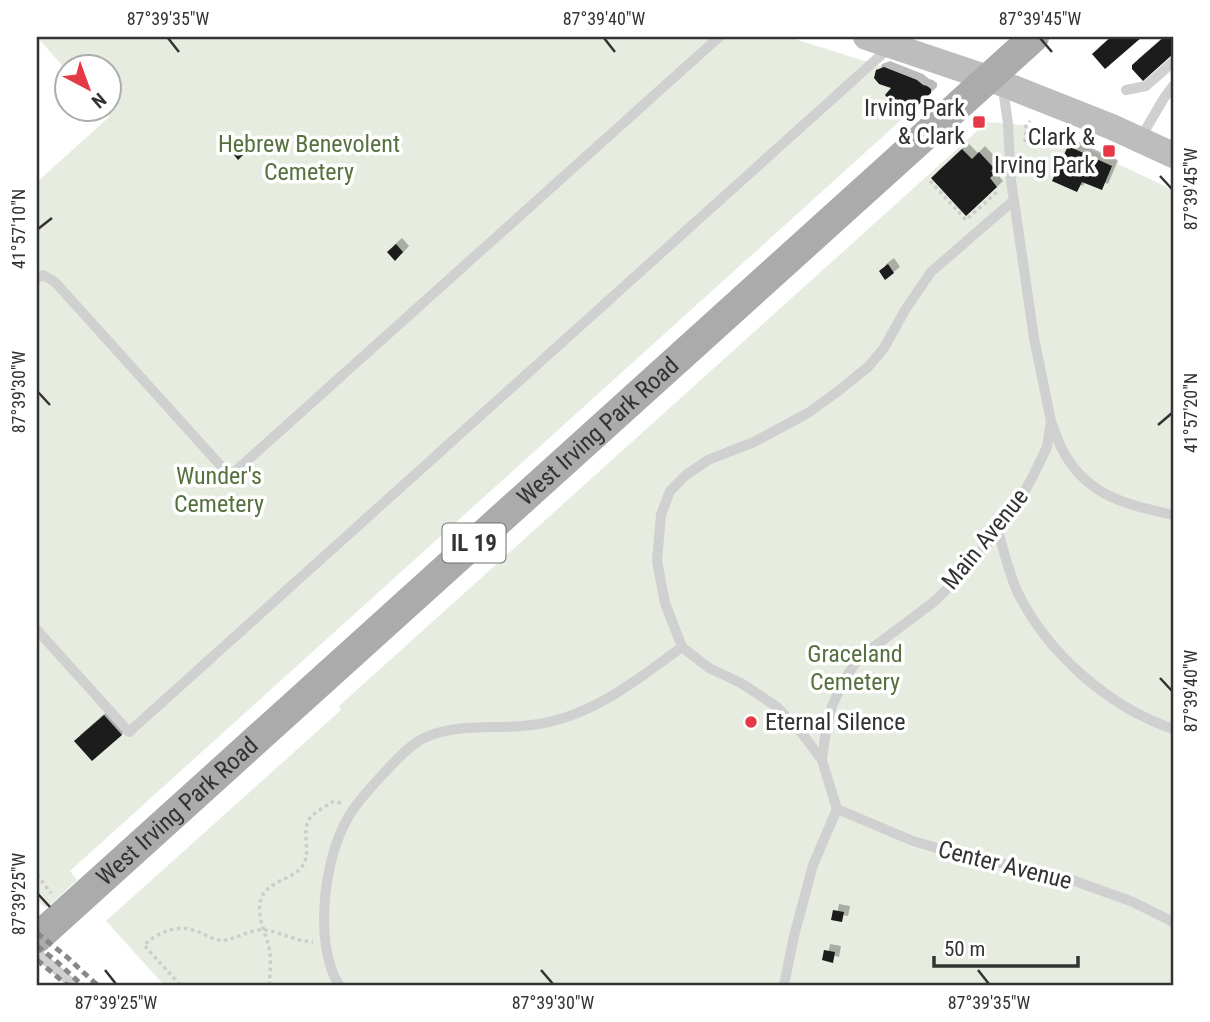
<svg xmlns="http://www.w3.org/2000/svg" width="1210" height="1022" viewBox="0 0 1210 1022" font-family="'Roboto Condensed',sans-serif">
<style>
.green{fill:#e6ecdf}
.building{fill:#1a1a1a;filter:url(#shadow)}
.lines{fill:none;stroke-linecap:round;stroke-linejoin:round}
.path{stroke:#cdcdcd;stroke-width:3.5;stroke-dasharray:3.5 3.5;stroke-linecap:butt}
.lane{stroke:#d0d0d0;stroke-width:10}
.secondary{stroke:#bdbdbd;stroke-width:26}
.primary{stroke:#ababab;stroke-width:30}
.rail{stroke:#888;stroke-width:5;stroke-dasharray:7 5;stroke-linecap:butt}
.ticks{fill:none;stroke:#333;stroke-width:2.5}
.poi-dot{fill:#e63946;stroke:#fff;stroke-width:2.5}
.labels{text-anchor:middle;stroke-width:7;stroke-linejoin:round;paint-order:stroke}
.shield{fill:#fff;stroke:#707070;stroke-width:2}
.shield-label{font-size:23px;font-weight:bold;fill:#333}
.poi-label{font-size:24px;fill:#333;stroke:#fff;text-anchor:end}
.park-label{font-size:24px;fill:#56703f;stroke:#fff}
.street-label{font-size:24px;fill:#333;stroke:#fff}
.neatline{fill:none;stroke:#333;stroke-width:2.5}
.ticks-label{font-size:18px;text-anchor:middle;fill:#333}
</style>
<defs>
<filter id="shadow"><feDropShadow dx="6" dy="-6" stdDeviation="0" flood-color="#0004"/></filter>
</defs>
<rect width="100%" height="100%" fill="#fff"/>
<path class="green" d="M37 37H788L884 67 927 86 931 89V93L70 871 77 880 49 906 45 907 37 900V182L109 117 102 109 108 108V66H66V70Z
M987 122 1023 125 1057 135 1119 162 1118 164 1173 190V985H164L106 921 341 710 339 706Z"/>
<path class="building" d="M1111 37H1142L1105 69 1092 54Z
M1164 37H1173V54L1143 81 1132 69V65Z
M884 67 917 80 923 85 927 86 931 89V93L905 117 885 95 891 88 879 84 874 78 876 70Z
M239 144 245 153 238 160 231 151Z
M1068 146 1112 166 1102 190 1082 182 1077 192 1052 181Z
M962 149 972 159 979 152 994 168 991 171 994 174 990 178 997 187 966 216 931 178Z
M396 244 403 252 395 261 387 252Z
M888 264 894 273 885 280 879 271Z
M104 715 122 735 92 761 74 741Z
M833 910 844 912 842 922 831 920Z
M824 950 835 952 833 963 822 960Z"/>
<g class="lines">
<path class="path" d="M1025 142 1026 126 1030 121
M930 181 966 220 998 191
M37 875 51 893
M180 985 144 945C157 933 175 925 193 930 202 932 210 939 219 940 234 942 249 928 266 930 282 933 296 941 313 942
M269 985C270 975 271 963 270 953 268 936 255 916 261 899 266 883 288 880 299 870 315 855 299 834 310 818 315 812 325 807 332 802L341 803"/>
<path class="lane" d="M1126 90 1146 86 1173 62
M1140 139 1164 98 1173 86
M37 278 43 275 55 282 230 476 719 37
M1051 422C1055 430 1057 439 1061 447 1085 496 1125 504 1173 515
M998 531C1004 551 1009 574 1018 593 1048 654 1109 707 1173 729
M37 630 129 732 889 48
M822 760 826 729 832 706 844 680 859 658 935 601 967 569 1014 510 1032 478 1047 447 1051 421 1034 338 1011 180 1008 124 1003 89
M837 809 822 760 801 732 777 707 741 683 709 668 682 647 665 603 657 561 661 515 670 491 686 475 708 460 754 442 808 413 837 392 868 367 884 348 905 310 931 272 1014 200
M837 809 913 841 957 854 1061 876 1133 902 1173 922
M37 953 74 985
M339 985C313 944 324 856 349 816 359 799 373 785 386 771 396 760 409 746 422 739 455 722 496 730 532 725 590 718 636 681 682 647
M784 985 794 936 813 865 837 809"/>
<path class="secondary" d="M866 37 988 78 1112 127 1173 155"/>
<path class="primary" id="s1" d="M37 938 1034 37"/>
<path class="rail" d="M37 933 67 957 97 985
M37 946 55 960 82 985
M37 960 67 985"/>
</g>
<path class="ticks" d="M168 38 179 52M604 38 615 52M1040 38 1052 52M1160 176 1172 189M38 229 52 218M38 392 50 405M1158 425 1172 413M1160 678 1172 691M38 894 50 907M105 970 116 984M541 970 553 984M978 970 989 984"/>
<g class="poi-dot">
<rect x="972" y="115" width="14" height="14" rx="3.5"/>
<rect x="1102" y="144" width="14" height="14" rx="3.5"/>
<circle cx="751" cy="722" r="7"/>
</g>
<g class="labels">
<rect class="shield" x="442.5" y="523.5" width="63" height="39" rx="5"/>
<g class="shield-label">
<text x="474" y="551">IL 19</text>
</g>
<g class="poi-label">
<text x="965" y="116">Irving Park<tspan x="965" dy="28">&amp; Clark</tspan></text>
<text x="1095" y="145">Clark &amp;<tspan x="1095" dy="28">Irving Park</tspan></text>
<text x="765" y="730" text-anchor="start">Eternal Silence</text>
</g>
<g class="park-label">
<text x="309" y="152">Hebrew Benevolent<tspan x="309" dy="28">Cemetery</tspan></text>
<text x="219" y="484">Wunder's<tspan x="219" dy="28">Cemetery</tspan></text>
<text x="855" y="662">Graceland<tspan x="855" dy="28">Cemetery</tspan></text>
</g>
<g class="street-label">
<text dy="8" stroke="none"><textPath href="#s1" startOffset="756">West Irving Park Road</textPath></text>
<text transform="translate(985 539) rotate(-51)" y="8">Main Avenue</text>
<text dy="8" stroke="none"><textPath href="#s1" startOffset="189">West Irving Park Road</textPath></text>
<text transform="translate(1005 865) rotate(14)" y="8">Center Avenue</text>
</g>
</g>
<rect width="1210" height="1022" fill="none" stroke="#ffffff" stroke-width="77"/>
<g transform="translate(88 88) rotate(139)"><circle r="33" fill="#ffffff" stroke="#adadad" stroke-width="2"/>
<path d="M0-5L12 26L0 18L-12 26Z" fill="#e63946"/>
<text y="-10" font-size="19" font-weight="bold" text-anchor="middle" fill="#333333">N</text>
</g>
<path d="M934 956v10h144v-10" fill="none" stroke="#333333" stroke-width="3.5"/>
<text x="944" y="956" font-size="21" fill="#333333" stroke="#ffffff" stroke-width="5" paint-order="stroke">50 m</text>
<rect x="38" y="38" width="1134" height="946" class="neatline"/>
<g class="ticks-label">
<text x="168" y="25">87°39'35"W</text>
<text x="604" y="25">87°39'40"W</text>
<text x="1040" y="25">87°39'45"W</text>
<text transform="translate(1191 189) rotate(-90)" y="6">87°39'45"W</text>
<text transform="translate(19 229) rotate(-90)" y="6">41°57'10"N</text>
<text transform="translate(19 392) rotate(-90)" y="6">87°39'30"W</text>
<text transform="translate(1191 413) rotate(-90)" y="6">41°57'20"N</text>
<text transform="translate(1191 691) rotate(-90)" y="6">87°39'40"W</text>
<text transform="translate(19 894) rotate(-90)" y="6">87°39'25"W</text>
<text x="116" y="1009">87°39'25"W</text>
<text x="553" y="1009">87°39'30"W</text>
<text x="989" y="1009">87°39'35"W</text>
</g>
</svg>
